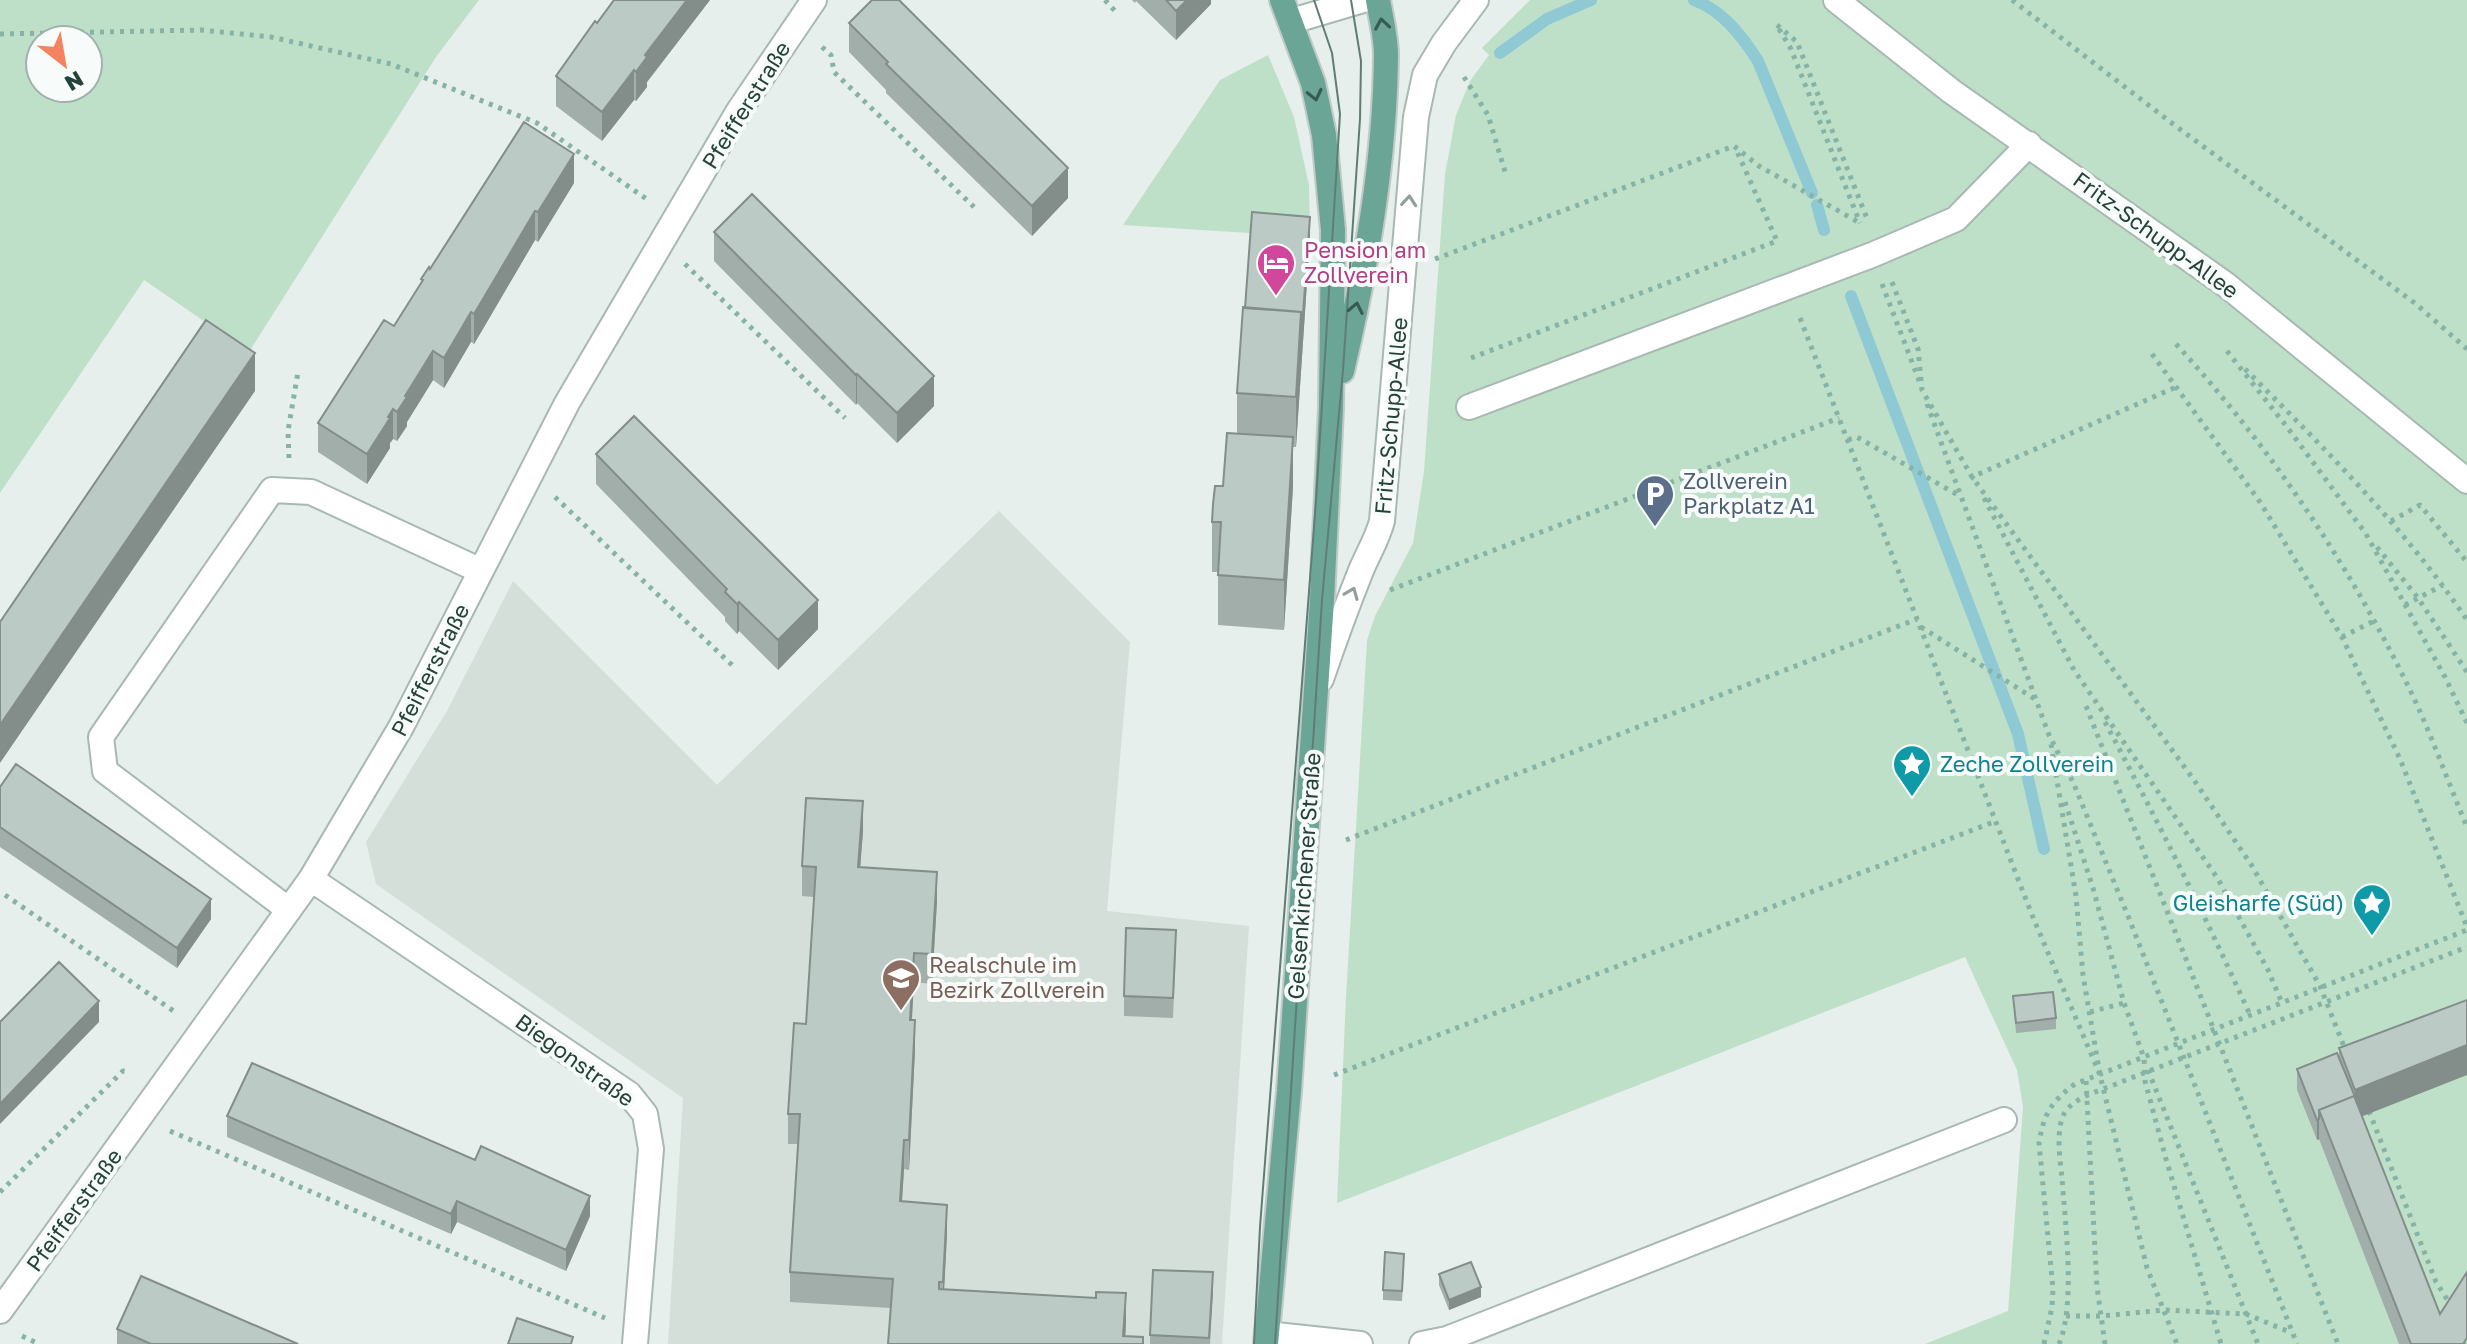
<svg xmlns="http://www.w3.org/2000/svg" width="2467" height="1344" viewBox="0 0 2467 1344" font-family="'Golos Text',sans-serif">
<style>
.built{fill:#d4dfda}
.green{fill:#bfe0c8;fill-rule:evenodd}
.lines{fill:none;stroke-linecap:round;stroke-linejoin:round}
.stream{stroke:#8ec9d4;stroke-width:12}
.minor-casing{stroke:#a8b8b2;stroke-width:28}
.major-casing{stroke:#c2cac8;stroke-width:28}
.path{stroke:#86b3a5;stroke-width:5;stroke-dasharray:4 6;stroke-linecap:butt}
.minor{stroke:#fff;stroke-width:24}
.major{stroke:#6aa596;stroke-width:24}
.tram{stroke:#5f7d75;stroke-width:2}
.wall{fill:#a1aea9}
.shaded-wall{fill:#838d89}
.building{fill:#bbcac4;stroke:#838d89;stroke-width:2}
.oneway{stroke:#365b51}
.oneway2{stroke:#92a09c}
.labels{text-anchor:middle;stroke-width:8;stroke-linejoin:round;paint-order:stroke}
.street-label{font-size:22px;fill:#24423a;stroke:#f7fbf9}
.hotel-label{font-size:22px;fill:#b23c85;stroke:#f7fbf9;text-anchor:start}
.service-label{font-size:22px;fill:#4e5e75;stroke:#f7fbf9;text-anchor:start}
.culture-label{font-size:22px;fill:#0d838f;stroke:#f7fbf9;text-anchor:start}
.education-label{font-size:22px;fill:#785e54;stroke:#f7fbf9;text-anchor:start}
</style>
<rect width="100%" height="100%" fill="#e6efeb"/>
<path class="built" d="M999 511 1130 642 1107 911 1249 926 1222 1344H668L683 1098 376 884 366 842 447 711 513 581 717 785Z"/>
<path class="green" d="M0 0H479L436 57 249 352 144 280 0 493ZM40 40H88V88H40Z
M1530 0H2467V1344H1925L2008 1311 2023 1107 2017 1070 1965 957 1337 1203 1346 997 1367 640 1375 616 1413 543 1424 471 1445 174 1456 115 1470 81 1489 55 1482 48Z
M1268 55 1294 117 1309 185 1310 237 1123 225 1220 80Z"/>
<g class="lines">
<path class="stream" d="M1694 0C1723 11 1742 36 1758 61L1812 193
M1500 53 1547 19 1591 0
M1817 205 1824 230
M1851 296 2018 734 2044 849"/>
<g class="minor-casing">
<path id="minor" d="M1836 0 1951 91 2225 284 2467 481
M1292 21 1363 0
M1469 407 1872 255 1956 219 2029 144
M1321 679C1333 644 1346 608 1360 573 1367 555 1377 540 1382 521L1416 117 1425 75 1444 43 1476 0
M311 879 629 1094 645 1114 651 1149 635 1344
M289 910 105 771 101 737 272 490 311 492 481 571
M0 1311 311 879 401 727 567 403 738 112 814 0
M1267 1334 1360 1344
M1422 1344 1447 1339 2004 1120"/>
</g>
<g class="major-casing">
<path id="major" d="M1342 371C1366 268 1385 161 1386 55 1386 37 1381 18 1378 0
M1266 1344 1289 1091 1322 600 1331 408 1333 230 1324 135 1313 83 1282 0"/>
</g>
<path class="path" d="M1105 0 1116 12
M2012 0 2173 124 2416 304 2467 349
M1777 25 1797 42 1868 221
M1779 29 1791 49 1860 223
M0 34 201 30 271 37 391 64 537 123 648 200
M822 47 831 55 834 72 974 207
M1464 77 1488 115 1506 175
M1435 259 1734 146 1759 166 1860 223
M685 264 845 418
M1892 282 1918 349 1922 390 1972 477 2194 780 2252 866 2320 986 2345 1049
M1882 284 1920 383
M1800 318 2032 915 2100 1075
M2176 344C2271 448 2349 564 2411 692 2432 736 2448 782 2467 827
M2227 351 2287 427 2366 534 2445 677 2467 723
M2152 354 2260 502 2342 637 2400 759 2467 927
M1471 358 1777 241 1735 147
M2245 369C2324 448 2404 527 2467 620
M1927 404 2049 735 2073 782 2128 916 2297 1344
M1848 440 1857 437 1958 495
M289 458 288 431 298 372
M1974 479 1972 477 2176 387
M555 497 734 667
M1984 498 2074 670 2218 879 2268 970 2282 1003
M2391 521 2420 505 2467 562
M2377 547 2418 598 2467 672
M1390 590 1839 418
M2405 605 2443 585
M1921 627 2038 701
M2342 637 2374 621
M2086 706 2338 1344
M2105 722C2156 818 2205 915 2250 1015
M2051 744 2076 896 2083 975 2100 1075 2147 1268 2177 1344
M2065 802 2093 888 2124 1003 2144 1058 2145 1081 2166 1159 2221 1344
M1346 840 1917 619
M5 895 175 1012
M2090 1012 2124 1003
M2148 1070 2258 1344
M1334 1075 1996 821
M2086 1081 2097 1287 2105 1344
M2369 1111 2436 1282 2452 1307
M170 1131 605 1318
M0 1192 123 1071 130 1073
M2066 1316H2102L2164 1310 2246 1314 2292 1333
M22 1336 39 1344
M2044 1344 2052 1307 2053 1289 2039 1143C2044 1113 2051 1102 2075 1084L2467 930
M2059 1344C2076 1304 2065 1222 2062 1178 2060 1160 2056 1133 2063 1116 2071 1097 2103 1090 2121 1082L2467 947"/>
<use href="#minor" class="minor"/>
<use href="#major" class="major"/>
<path class="tram" d="M1254 1344 1260 1227 1316 501 1340 114 1332 53 1314 0
M1275 1344 1322 600 1343 370 1360 119 1361 61 1351 0"/>
</g>
<path class="wall" d="M614 0H710L647 82V87L636 101 634 100 602 141 556 106V76Z
M1132 0H1211V4L1176 40 1136 1 1135 3Z
M849 23 1068 198 1032 236 886 93V90L849 52Z
M574 183 538 242 535 240 483 329 474 344 471 342 444 388 433 380 407 422V426L397 441 393 439 390 443V448L367 484 318 452V423L394 326 421 283V279L430 269Z
M714 232 934 406 897 443 857 403 856 405 714 261Z
M1310 237 1296 447H1293V487L1284 630 1218 625V572H1212V522L1223 486 1237 433V393L1245 308Z
M596 454 818 629 778 670 739 631 737 634 725 621V617L596 484Z
M0 787 211 919 177 968 0 847Z
M863 831 860 867 937 901 932 984 914 982 912 1020 915 1050 909 1170 904 1169 902 1202 947 1234 944 1290 1126 1323 1125 1336 1143 1344 891 1308 790 1302V1272L798 1144H788V1114L806 1024 814 897 802 896V866Z
M1176 950 1173 1018 1124 1016V996Z
M2013 996 2056 1018V1029L2016 1033Z
M2467 1000 2362 1117 2440 1314 2467 1344H2399L2319 1139 2317 1140 2297 1090V1069L2339 1057V1048Z
M227 1116 590 1216 566 1271 457 1222 451 1234 227 1137Z
M1404 1264 1402 1301 1383 1300V1290Z
M1439 1274 1481 1297 1449 1310 1439 1285Z
M1213 1293 1210 1344H1150V1335Z
M117 1329 298 1344H117Z"/>
<path class="shaded-wall" d="M687 0H710L647 82V87L636 101V72L645 55Z
M1187 0H1211V4L1176 40V11Z
M634 70V100L602 141V112Z
M574 154V183L538 242V212Z
M1068 168V198L1032 236V206Z
M535 211V240L474 344V314Z
M1310 217V237L1296 447V397L1301 312Z
M471 312V342L444 388V358Z
M433 351V380L407 422V426L397 441V412L405 396Z
M255 353V391L0 763V725Z
M857 374V403L856 405V375Z
M934 376V406L897 443V413Z
M393 409V439L390 443V448L367 484V454Z
M1293 437V487L1284 630V580Z
M818 600V629L778 670V640Z
M739 602V631L737 634V604Z
M863 801V831L858 896V867Z
M937 872V901L932 984V954Z
M211 899V919L177 968V948Z
M914 953V982L910 1049V1020Z
M99 1001V1022L0 1124V1104Z
M915 1020V1050L909 1170V1140Z
M2467 1045V1075L2358 1118 2355 1105V1090Z
M2319 1119V1139L2317 1140V1120Z
M904 1140V1169L900 1231V1201Z
M590 1196V1216L566 1271V1250Z
M457 1201V1222L451 1234V1214Z
M947 1205V1234L943 1312V1282Z
M1213 1272V1293L1209 1344Z
M1481 1287V1297L1449 1310V1300Z
M1126 1293V1323L1125 1344H1123Z"/>
<path class="building" d="M614 0H687L645 55 647 57 636 72 634 70 602 112 556 76 595 21 597 23Z
M872 0H899L1068 168 1032 206 886 64 888 62 849 23Z
M1166 0H1187L1176 11Z
M524 122 574 154 538 212 535 211 483 299 474 314 471 312 444 358 433 351 405 396 407 397 397 412 393 409 388 417 390 418 367 454 318 423 384 320 394 326 423 280 421 279 429 267 430 269Z
M752 194 934 376 897 413 857 374 856 375 714 232Z
M1252 212 1310 217 1301 342V312L1245 308Z
M1243 307 1301 312 1296 397 1237 393Z
M206 320 255 353 0 725V622Z
M634 416 818 600 778 640 739 602 737 604 725 592 727 589 596 454Z
M1227 433 1293 437 1284 580 1218 575 1221 522H1212L1213 504 1215 486H1223Z
M16 764 211 899 177 948 0 827V787Z
M806 798 863 801 858 867 937 872 932 954 914 953 910 1020H915L909 1140H904L900 1201 947 1205 943 1282H939V1289L1096 1298V1292L1126 1293 1123 1336 1143 1337V1344H888L893 1279 790 1272 800 1114H788L794 1023 806 1024 816 867 802 866Z
M1126 928 1176 930 1173 998 1124 996Z
M59 962 99 1001 0 1104V1022Z
M2053 992 2056 1018 2016 1023 2013 996Z
M2467 1000V1045L2355 1090 2339 1048Z
M2337 1053 2358 1104 2354 1096 2319 1110V1119L2317 1120 2297 1069Z
M252 1063 475 1160 481 1146 590 1196 566 1250 457 1201 451 1214 227 1116Z
M2354 1096 2440 1314 2467 1272V1338L2463 1344H2411L2319 1110Z
M1385 1252 1404 1254 1402 1291 1383 1290Z
M1471 1262 1481 1287 1449 1300 1439 1274Z
M1153 1270 1213 1272 1209 1338 1150 1335Z
M141 1276 298 1344H151L117 1329Z
M517 1318 573 1337 571 1344H508Z"/>
<defs><path id="oneway-chevron" d="M-2-3.5L2.5 0L-2 3.5" fill="none" stroke-width="1.6" stroke-linecap="round" stroke-linejoin="round" transform="scale(2)"/></defs>
<g class="oneway">
<use href="#oneway-chevron" transform="translate(1382 24) rotate(-99)"/>
<use href="#oneway-chevron" transform="translate(1315 95) rotate(77)"/>
<use href="#oneway-chevron" transform="translate(1356 308) rotate(-78)"/>
</g>
<g class="oneway2">
<use href="#oneway-chevron" transform="translate(1409 201) rotate(-85)"/>
<use href="#oneway-chevron" transform="translate(1352 593) rotate(-68)"/>
</g>
<defs>
<g id="hotel-pin" transform="scale(2)"><path d="M0 17L-7.5 6A9.5 9.5 0 1 1 7.5 6Z" fill="#d1479c" stroke="#f7fbf9"/><path d="M-6-4.5h1.5V1H6V5H4.5V3h-9V5H-6ZM-4 0a1.8 1.8 0 1 1 3.6 0ZM.5 0V-2.5h3Q6-2.5 6 0Z" fill="#fff"/></g>
<g id="parking-pin" transform="scale(2)"><path d="M0 17L-7.5 6A9.5 9.5 0 1 1 7.5 6Z" fill="#5c6f8a" stroke="#f7fbf9"/><path d="M-3.5-5.5H1a3.5 3.5 0 0 1 0 7H-1V5.5H-3.5ZM-1-3.4V-.6H.8a1.4 1.4 0 0 0 0-2.8Z" fill="#fff"/></g>
<g id="sight-pin" transform="scale(2)"><path d="M0 17L-7.5 6A9.5 9.5 0 1 1 7.5 6Z" fill="#0f9aa8" stroke="#f7fbf9"/><path d="M0-6L1.8-2.2L6-1.7L2.9 1.2L3.7 5.4L0 3.3L-3.7 5.4L-2.9 1.2L-6-1.7L-1.8-2.2Z" fill="#fff"/></g>
<g id="school-pin" transform="scale(2)"><path d="M0 17L-7.5 6A9.5 9.5 0 1 1 7.5 6Z" fill="#8d6e63" stroke="#f7fbf9"/><path d="M0-5L7-2L0 1L-7-2ZM-4 1L0 2.5L4 1V4Q0 6-4 4Z" fill="#fff"/></g>
</defs>
<g fill-rule="evenodd">
<use href="#hotel-pin" x="1276" y="263"/>
<use href="#parking-pin" x="1655" y="494"/>
<use href="#sight-pin" x="1912" y="764"/>
<use href="#sight-pin" x="2372" y="903"/>
<use href="#school-pin" x="901" y="978"/>
</g>
<g class="labels">
<g class="street-label">
<text transform="translate(746 105) rotate(-58)" y="8">Pfeifferstraße</text>
<text transform="translate(2156 235) rotate(36)" y="8">Fritz-Schupp-Allee</text>
<text transform="translate(1391 416) rotate(-85)" y="8">Fritz-Schupp-Allee</text>
<text transform="translate(430 670) rotate(-63)" y="8">Pfeifferstraße</text>
<text transform="translate(1304 876) rotate(-86)" y="8">Gelsenkirchener Straße</text>
<text transform="translate(575 1060) rotate(36)" y="8">Biegonstraße</text>
<text transform="translate(74 1210) rotate(-54)" y="8">Pfeifferstraße</text>
</g>
<g class="hotel-label">
<text x="1304" y="258">Pension am<tspan x="1304" dy="25">Zollverein</tspan></text>
</g>
<g class="service-label">
<text x="1683" y="489">Zollverein<tspan x="1683" dy="25">Parkplatz A1</tspan></text>
</g>
<g class="culture-label">
<text x="1940" y="772">Zeche Zollverein</text>
<text x="2344" y="911" text-anchor="end">Gleisharfe (Süd)</text>
</g>
<g class="education-label">
<text x="929" y="973">Realschule im<tspan x="929" dy="25">Bezirk Zollverein</tspan></text>
</g>
</g>
<g transform="translate(64 64) rotate(149)"><circle r="38" fill="#f7fbf9" stroke="#a3b1ad" stroke-width="2"/>
<path d="M0-6L14 30L0 20L-14 30Z" fill="#f4845f"/>
<text y="-12" font-size="22" font-weight="bold" text-anchor="middle" fill="#24423a">N</text>
</g>
</svg>
